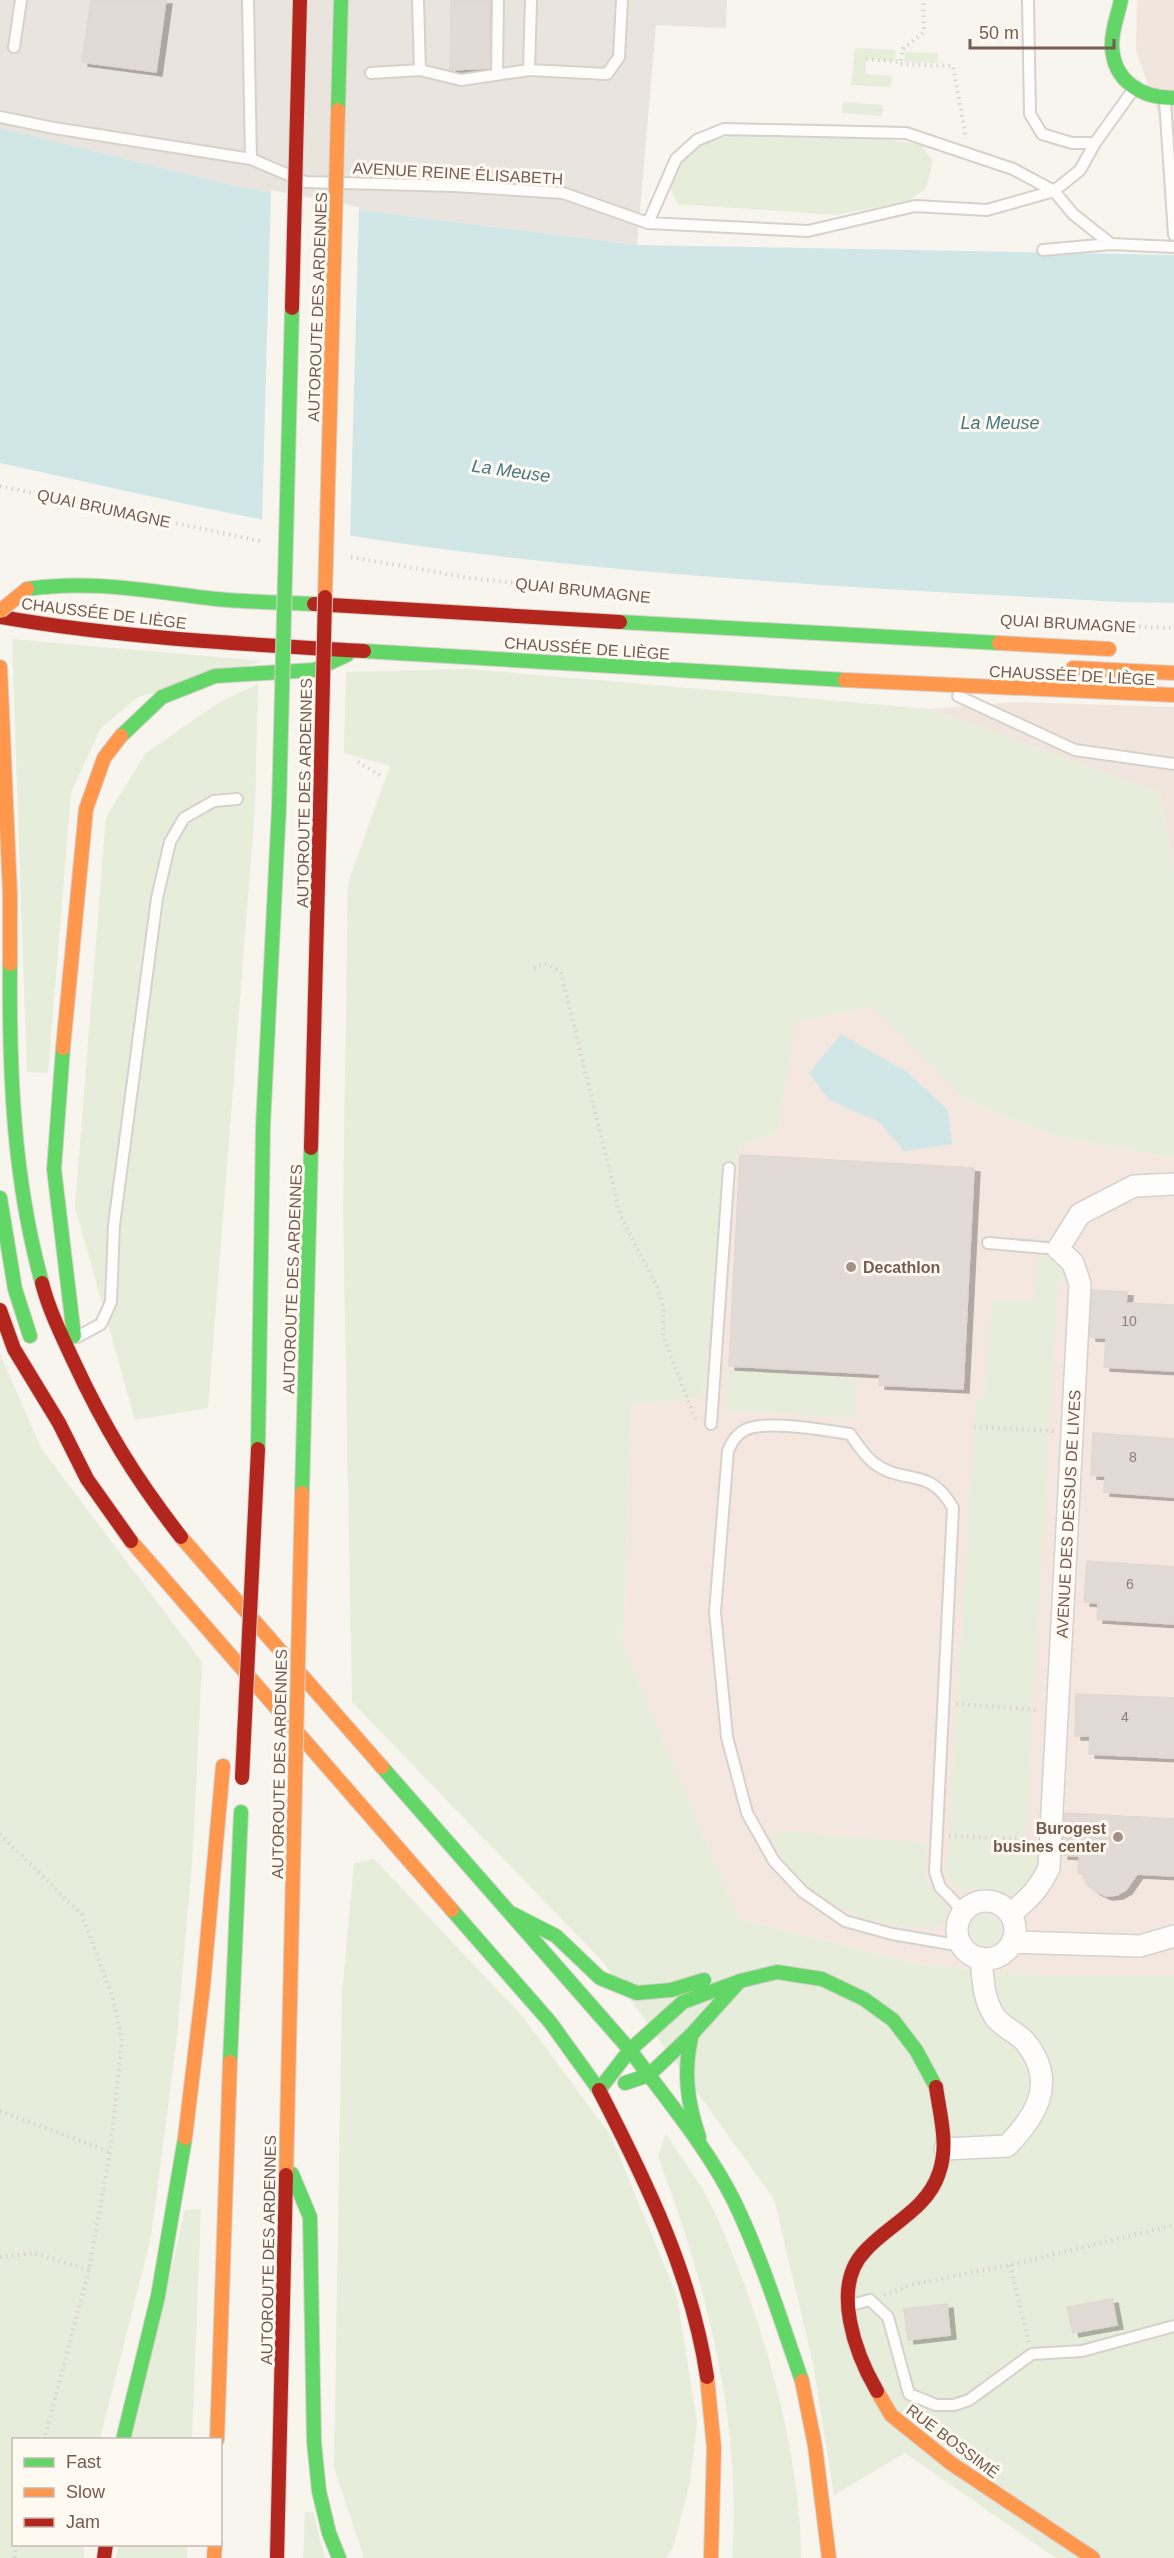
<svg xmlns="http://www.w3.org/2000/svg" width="1174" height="2558" viewBox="0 0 1174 2558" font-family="Arial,sans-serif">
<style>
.residential{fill:#f0e6dd}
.commercial{fill:#f4e7e0}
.industrial{fill:#eae4df}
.green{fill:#e6edda}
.water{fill:#d1e6e7}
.pier{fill:#f8f4ee}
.building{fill:#e2dad4;stroke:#e0d8d1;stroke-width:1.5;filter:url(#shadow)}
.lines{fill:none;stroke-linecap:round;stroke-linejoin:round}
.lane-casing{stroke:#d7d1cc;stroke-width:14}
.street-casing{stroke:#d7d1cc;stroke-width:24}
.fast-casing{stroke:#d8d1cc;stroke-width:16}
.slow-casing{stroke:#d8d1cc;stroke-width:16}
.jam-casing{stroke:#d8d1cc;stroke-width:16}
.path{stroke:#dad3d0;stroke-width:4;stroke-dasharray:1.5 4.5;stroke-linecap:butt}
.lane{stroke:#fefdfc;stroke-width:10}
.street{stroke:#fefdfc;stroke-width:21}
.fast{stroke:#63d668;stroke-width:14}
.slow{stroke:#ff974d;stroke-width:14}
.jam{stroke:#b3261e;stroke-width:14}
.fast-bridge-casing{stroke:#d9d1cc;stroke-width:16;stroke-linecap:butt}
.slow-bridge-casing{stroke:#d9d1cc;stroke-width:16;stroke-linecap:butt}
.jam-bridge-casing{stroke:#d9d1cc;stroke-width:16;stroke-linecap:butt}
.fast-bridge{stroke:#63d668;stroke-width:14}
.slow-bridge{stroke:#ff974d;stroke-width:14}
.jam-bridge{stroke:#b3261e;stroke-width:14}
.poi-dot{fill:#a39187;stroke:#fef9f1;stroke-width:2}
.labels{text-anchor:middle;stroke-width:6;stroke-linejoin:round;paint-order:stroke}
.number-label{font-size:14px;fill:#927e74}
.street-label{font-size:16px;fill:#755c50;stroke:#fef9f1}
.poi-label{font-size:16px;font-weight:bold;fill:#755c50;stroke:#fef9f1;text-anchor:start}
.water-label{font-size:18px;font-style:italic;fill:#47777f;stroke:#fef9f1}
</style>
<defs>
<filter id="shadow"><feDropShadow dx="6" dy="4" stdDeviation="0" flood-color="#0004"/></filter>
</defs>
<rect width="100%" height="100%" fill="#f8f4ee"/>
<path class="residential" d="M1137 0H1174V183L1160 118 1136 50Z
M1015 702 1174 707V871L1160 793 930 709Z"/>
<path class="commercial" d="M871 1005 965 1100 1051 1135 1174 1158V1976H1043L922 1965 739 1919 623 1645 631 1405 702 1396 739 1146 777 1133 795 1022Z"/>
<path class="industrial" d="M0 0H727L726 28 656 25 637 245 359 210 232 185 0 128Z"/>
<path class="green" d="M855 48 896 50 895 61 866 59 865 74 892 76 891 87 851 85Z
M905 52 938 53 937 63 904 62Z
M843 102 883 105 882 116 842 113Z
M731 135 879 138 922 145 933 162 926 188 909 201 836 215 678 204 670 187C684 150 694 146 731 135Z
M12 639 263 661 138 697 101 728 71 792 48 1073 27 1072Z
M469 669 930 709 1160 793 1174 871V1158L1051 1135 965 1100 871 1006 796 1022 777 1133 739 1146 702 1397 631 1405 623 1645 739 1919 922 1965 1043 1976H1174V2558H1056L905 2453 834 2495 813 2363 774 2199 604 1963 352 1702 343 1209 348 883 390 766 344 753 346 672Z
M258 684 255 807 208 1408 135 1420 75 1207 106 817 145 754 218 703Z
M1037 1256C1053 1258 1067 1267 1070 1283L1058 1282 1025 1843 1040 1845 1039 1871 1021 1892C1010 1895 1003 1891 992 1890 967 1887 950 1898 943 1865L948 1864 974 1427 977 1398H985L992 1300 1034 1301Z
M0 1354 41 1448 202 1662 193 1849 177 2037 151 2237 100 2439 14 2440V2544L84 2545V2558H0Z
M729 1370 857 1378 855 1418 726 1410Z
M778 1831 927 1843C926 1854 922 1870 927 1881 935 1901 961 1904 936 1927 883 1928 836 1915 798 1876 788 1866 776 1853 773 1838Z
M374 1859 523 2017 611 2136 677 2296 697 2422 690 2482 673 2548 666 2558H364L334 2468 342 1994 354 1863Z
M970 1930a16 16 0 1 1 32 0a16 16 0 1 1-32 0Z
M666 2134C680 2156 698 2179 710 2203 758 2302 801 2448 801 2558H732C742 2419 706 2285 658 2156Z
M201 2209 192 2439 131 2440 185 2210Z
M305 2512H313L325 2558H303Z
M118 2545H188L187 2558H116Z"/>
<path class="water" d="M0 128 232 185 359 210 637 245 1174 255V603L1120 602C872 588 624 577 378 540 251 521 125 490 0 463Z
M841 1034 907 1072 948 1110 952 1144 904 1151 879 1122 829 1100 809 1073Z"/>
<path class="pier" d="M271 190 359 207 350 538 262 522Z"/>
<path class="building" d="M91 0H166L156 72 82 62Z
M451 0H490V68L450 70Z
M740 1155 974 1168 963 1389 879 1385 880 1374 729 1366Z
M1092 1290 1127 1292 1126 1303 1174 1305V1371L1104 1367 1106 1338 1090 1337Z
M1093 1433 1174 1439V1497L1104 1492 1105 1476 1091 1475Z
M1087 1561 1174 1567V1624L1097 1619 1098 1603 1084 1602Z
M1076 1694 1174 1698V1758L1089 1754 1090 1736H1075Z
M1065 1813 1174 1819V1876L1137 1874 1126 1890 1117 1895 1106 1896 1095 1891 1086 1884 1084 1874 1078 1873 1079 1856 1062 1855Z
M1112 2299 1117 2325 1073 2333 1067 2307Z
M947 2304 950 2335 908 2340 904 2309Z"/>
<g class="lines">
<g class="lane-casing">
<path id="lane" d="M248 0 251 159 305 182 455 186 563 193 648 223 676 159 697 140 724 129 906 133 1013 169 1054 191 1080 170 1095 143
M418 0 420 70 461 80 529 70 607 74 619 57 622 0
M1028 0 1030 114 1042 134 1072 143H1095L1133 90
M14 47 21 0
M529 70 531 0
M371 73 420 70
M497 75 498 0
M1165 101 1174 235
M0 117 54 128 251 159
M648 223 808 231 915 206 987 210 1054 191 1073 214 1111 244 1174 247
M1043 250 1111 244
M958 696 1075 750 1174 764
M988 1243 1058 1249
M77 1337 101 1324 111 1302 114 1225 157 898 170 842 184 818 214 801 237 799
M711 1424 729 1168
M962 1946 892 1934 845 1921 803 1892 774 1861 747 1813 727 1737 715 1612 728 1451C732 1441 739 1431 750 1428 772 1421 826 1430 850 1434 857 1444 864 1455 874 1463 904 1486 929 1465 953 1508L935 1872 940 1887 963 1911
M851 2305 870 2300 888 2317 909 2394 936 2405H954L969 2400 1032 2354 1082 2351 1174 2326"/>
</g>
<g class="street-casing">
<path id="street" d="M957 1930a29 29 0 1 1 58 0a29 29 0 1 1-58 0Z
M1010 1914C1028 1900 1039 1889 1049 1868L1080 1284 1073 1263 1058 1249 1080 1214 1134 1186 1174 1184
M1012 1942 1140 1946 1174 1936
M945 2149 1007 2146C1036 2116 1057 2083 1027 2044 1019 2033 1003 2028 995 2017 983 1999 983 1979 981 1958"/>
</g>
<g class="fast-casing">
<path id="fast" d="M1121 0C1118 15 1111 31 1112 47 1114 82 1142 98 1174 98
M27 589C91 579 153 592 216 599 249 602 281 603 314 604
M620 622 999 643
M364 651 845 680
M121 736 162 697 215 676 314 670 347 655
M10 964C9 1071 13 1178 42 1283
M63 1048 54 1169 74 1336
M0 1198 15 1289 30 1336
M258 1449 263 1126 279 807
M302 1493 311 1148
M382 1767 630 2050
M452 1910 550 2022 599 2090
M513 1914 556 1936 600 1978 637 1993 671 1990 704 1980
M692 2034C683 2070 687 2102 699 2137
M630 2050C666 2099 707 2147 734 2201 762 2259 781 2321 802 2381
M230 2062 241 1812
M625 2083 649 2075 692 2034 738 1983
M599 2090 630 2050 683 2002 740 1981 777 1972 822 1979 864 1999 893 2020 916 2050 936 2087
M292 2174 310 2217 314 2442 319 2491 329 2533 339 2558
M123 2440 158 2296 185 2138"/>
</g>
<g class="slow-casing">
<path id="slow" d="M999 643 1109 649
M0 667 10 894V964
M1073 668 1174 673
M845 680 1174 695
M63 1048 86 809 104 758 121 736
M181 1537 382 1767
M131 1541 452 1910
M185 2138 203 1987 223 1766
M286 2175 294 1827
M707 2377 714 2448 711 2558
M802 2381 815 2446 829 2558
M877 2391 891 2415 952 2464 1093 2558
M217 2440 230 2062
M214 2558 215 2544"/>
</g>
<g class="jam-casing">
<path id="jam" d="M314 604 620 622
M0 617C120 638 242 644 364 651
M311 1148 320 807
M42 1283C49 1310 61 1334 73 1360 104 1427 135 1478 181 1537
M0 1310 14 1349 59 1423 87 1479 131 1541
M599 2090C646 2181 692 2275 707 2377
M877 2391C856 2355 830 2287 865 2251 889 2224 927 2210 939 2173 949 2145 940 2116 936 2087
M104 2558 106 2544
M277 2558 286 2175"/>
</g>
<path class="path" d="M903 47 900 64 953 66 966 139
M903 49 924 32 923 0
M866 59 901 62
M0 486 260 541
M351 557 470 578 610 593
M1121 626 1174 628
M358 762 380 775
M534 968C545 961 551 964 561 973L621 1217 658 1289 663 1306V1336L696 1421
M974 1427 1054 1431
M956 1704 1038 1710
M0 1834 82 1915 113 1998 122 2039 110 2152 89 2270 44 2440
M949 1836 1032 1839
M0 2111 110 2152
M0 2257 34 2253 89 2270
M1010 2265 1029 2343
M884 2295 910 2285 1010 2265 1174 2225
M15 2558 16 2544"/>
<use href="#lane" class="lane"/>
<use href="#street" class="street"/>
<use href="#fast" class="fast"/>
<use href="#slow" class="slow"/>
<use href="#jam" class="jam"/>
<g class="fast-bridge-casing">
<path id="fast-bridge" d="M338 110 341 0
M279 807 292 308"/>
</g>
<g class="slow-bridge-casing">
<path id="slow-bridge" d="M325 597 338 110
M0 611 27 589
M294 1827 302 1493"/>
</g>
<g class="jam-bridge-casing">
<path id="jam-bridge" d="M292 308 300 0
M320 807 325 597
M242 1778 258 1449"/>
</g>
<use href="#fast-bridge" class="fast-bridge"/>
<use href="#slow-bridge" class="slow-bridge"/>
<use href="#jam-bridge" class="jam-bridge"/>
</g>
<g class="poi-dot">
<circle cx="851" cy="1267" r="6"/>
<circle cx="1118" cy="1837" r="6"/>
</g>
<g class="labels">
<g class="number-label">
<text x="1129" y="1326">10</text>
<text x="1133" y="1462">8</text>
<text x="1130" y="1589">6</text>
<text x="1125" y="1722">4</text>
</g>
<g class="street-label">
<text transform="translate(458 173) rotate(3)" y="6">AVENUE REINE ÉLISABETH</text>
<text transform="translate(317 307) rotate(-88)" y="6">AUTOROUTE DES ARDENNES</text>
<text transform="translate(104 508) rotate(12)" y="6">QUAI BRUMAGNE</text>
<text transform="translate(583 590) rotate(6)" y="6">QUAI BRUMAGNE</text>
<text transform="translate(104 613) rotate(7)" y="6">CHAUSSÉE DE LIÈGE</text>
<text transform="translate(1068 623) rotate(3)" y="6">QUAI BRUMAGNE</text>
<text transform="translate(587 648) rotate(4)" y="6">CHAUSSÉE DE LIÈGE</text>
<text transform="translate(1072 675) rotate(3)" y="6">CHAUSSÉE DE LIÈGE</text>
<text transform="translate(304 793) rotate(-89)" y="6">AUTOROUTE DES ARDENNES</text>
<text transform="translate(292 1279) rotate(-88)" y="6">AUTOROUTE DES ARDENNES</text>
<text transform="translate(1068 1514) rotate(-87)" y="6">AVENUE DES DESSUS DE LIVES</text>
<text transform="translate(279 1764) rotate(-89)" y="6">AUTOROUTE DES ARDENNES</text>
<text transform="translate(268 2250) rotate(-89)" y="6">AUTOROUTE DES ARDENNES</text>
<text transform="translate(953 2441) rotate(37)" y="6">RUE BOSSIMÉ</text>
</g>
<g class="poi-label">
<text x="863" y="1273">Decathlon</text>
<text x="1106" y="1834" text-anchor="end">Burogest<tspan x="1106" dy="18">busines center</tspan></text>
</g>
<g class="water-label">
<text x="1000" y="429">La Meuse</text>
<text transform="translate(511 471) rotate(8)" y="6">La Meuse</text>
</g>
</g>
<rect x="12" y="2438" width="210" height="108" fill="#fef9f1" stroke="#c7bab1" stroke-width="1.5"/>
<rect x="24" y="2458" width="30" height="9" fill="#63d668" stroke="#c7bab1" stroke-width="1.5"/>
<text x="66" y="2468" font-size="18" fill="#755c50">Fast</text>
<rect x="24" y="2488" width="30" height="9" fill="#ff974d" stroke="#c7bab1" stroke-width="1.5"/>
<text x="66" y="2498" font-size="18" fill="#755c50">Slow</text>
<rect x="24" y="2518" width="30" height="9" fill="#b3261e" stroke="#c7bab1" stroke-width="1.5"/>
<text x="66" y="2528" font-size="18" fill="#755c50">Jam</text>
<path d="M970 39v9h144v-9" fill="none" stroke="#755c50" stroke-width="3"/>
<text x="979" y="39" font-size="18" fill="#755c50" stroke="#fef9f1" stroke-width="4.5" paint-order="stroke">50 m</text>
</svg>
